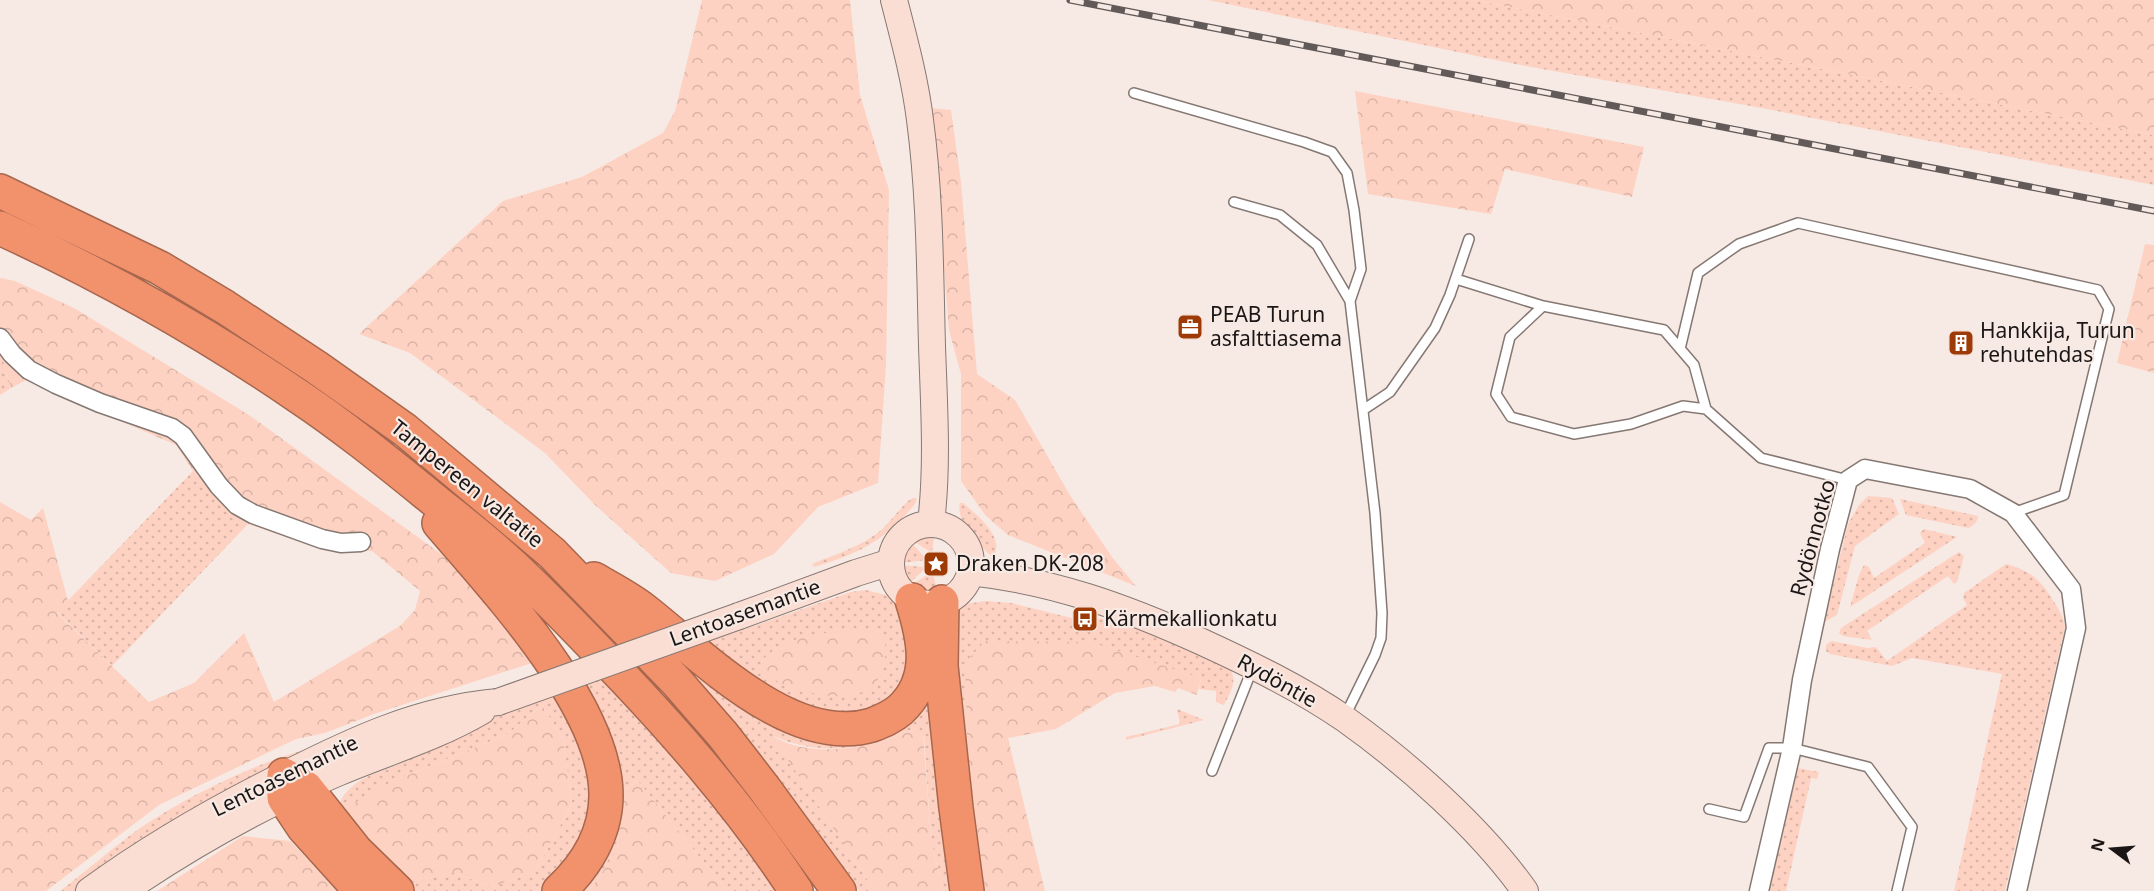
<svg xmlns="http://www.w3.org/2000/svg" width="2154" height="891" viewBox="0 0 2154 891" font-family="'Noto Sans',sans-serif">
<style>
.grass{fill:url(#grass-dots);fill-rule:evenodd}
.forest{fill:url(#forest-crowns)}
.lines{fill:none;stroke-linecap:round;stroke-linejoin:round}
.lane-casing{stroke:#857873;stroke-width:12}
.street-casing{stroke:#857873;stroke-width:21}
.secondary-casing{stroke:#857873;stroke-width:28}
.highway-casing{stroke:#a7674e;stroke-width:36}
.lane{stroke:#fff;stroke-width:9}
.street{stroke:#fff;stroke-width:18}
.secondary{stroke:#fbded3;stroke-width:26}
.highway{stroke:#f2926d;stroke-width:33}
.rail-casing{stroke:#625a58;stroke-width:7}
.rail{stroke:#f7e9e3;stroke-width:4.5;stroke-dasharray:14;stroke-linecap:butt}
.secondary-bridge-casing{stroke:#857873;stroke-width:28;stroke-linecap:butt}
.secondary-bridge{stroke:#fbded3;stroke-width:26}
.labels{text-anchor:middle;stroke-width:4.5;stroke-linejoin:round;paint-order:stroke}
.poi-label{font-size:21px;fill:#1b1615;stroke:#f7e9e3;text-anchor:start}
.street-label{font-size:21px;fill:#1b1615;stroke:#f7e9e3}
</style>
<defs>
<pattern id="grass-dots" width="8" height="8" patternUnits="userSpaceOnUse" patternTransform="scale(1.5)"><rect width="8" height="8" fill="#fed2c2"/><path d="M2 2h.1M6 6h.1" fill="none" stroke="#d9b4a6" stroke-width="1.8" stroke-linecap="round"/></pattern>
<pattern id="forest-crowns" width="20" height="18" patternUnits="userSpaceOnUse" patternTransform="scale(1.5)"><rect width="20" height="18" fill="#fed2c2"/><path d="M2 6a3 3 0 1 1 6 0M12 15a3 3 0 1 1 6 0" fill="none" stroke="#d9b4a6"/></pattern>
</defs>
<rect width="100%" height="100%" fill="#f7e9e3"/>
<path class="grass" d="M1208 0H1475L2154 135V185L1762 108 1520 65Z
M0 350 11 388 0 395Z
M193 471 248 524 112 666 57 612Z
M1868 496 1892 498 1899 514 1855 546 1837 615 1824 622 1848 524 1859 505Z
M913 498H917L915 504C883 542 860 553 814 567L812 564C835 554 861 547 880 531 890 523 904 502 913 498Z
M1900 499 1978 516C1978 522 1973 526 1968 528L1906 515Z
M960 503H963C974 512 993 528 996 543 997 548 995 553 994 558 981 548 955 522 960 503Z
M1924 529 1957 537 1850 607 1859 575 1864 565 1869 567 1874 578 1925 543 1920 533Z
M924 537H934L932 553 913 541Z
M911 542 927 560 901 563 904 551Z
M1959 552 1964 556 1957 582 1954 584 1948 576 1867 631 1872 640 1843 636 1839 633 1841 628Z
M2006 564C2032 571 2042 581 2056 605 2060 612 2064 618 2065 627L2005 891H1954L2002 674 1912 658 1892 666 1830 654 1826 651V645L1831 641 1867 648 1876 647 1887 661 1967 605 1963 598 1964 593Z
M901 565 924 567V569L910 583 904 575Z
M932 571 937 589 924 590 912 585Z
M866 590 886 595 900 607 914 667 883 713 817 716 699 643 748 628 851 592Z
M986 601 1011 603 1092 623 1094 618 1131 622 1231 670C1237 683 1230 693 1224 705L1216 702V691L1199 689 1201 678 985 641 969 804 962 752 954 611 965 604Z
M671 652 850 735 930 670 960 891H943L931 839 924 737 916 729C868 748 823 758 773 736L875 891H859L804 813 732 720Z
M600 678 690 776 777 891H727L638 781 623 790 617 851 589 891H573L599 859 576 686Z
M559 693C599 765 616 834 540 891H412C399 881 338 826 338 811 339 798 348 789 358 782 371 773 389 769 404 762 424 753 441 741 460 731 491 715 526 705 559 693ZM542 705 563 740 572 804 535 871 492 887 452 872 410 883 339 813 391 782 508 734Z
M1177 709 1204 720 1126 740V737L1180 724Z
M317 746 116 859 74 891H60C88 870 114 846 143 826 195 792 258 762 317 746Z
M1797 768 1819 772 1817 779 1811 778 1786 891H1766L1792 771Z"/>
<path class="forest" d="M702 0H850L860 95 889 190 886 365 878 483 818 507 774 554 715 581 671 573 595 505 545 453 410 353 359 334 503 201 582 177 663 133 675 111Z
M1475 0H2154V135Z
M1355 91 1644 147 1632 197 1505 169 1491 214 1368 194Z
M931 108 951 110 961 182 977 374 1015 400 1071 497 1112 557 1136 586 1008 535 986 516 961 481V374L949 330Z
M2145 244 2154 245V373L2117 363Z
M0 278 15 281 74 308 249 415 455 564 535 662 374 714 325 733 296 739 159 805 46 891H0V502L31 520 43 508 68 601 57 613 149 702 194 683 244 633 274 702 400 626 415 610 420 591 372 551 323 550 248 524 193 471 176 445 26 380 11 388 0 350Z
M858 629C871 629 876 632 885 641 890 695 852 703 808 692 801 691 792 690 786 687 778 683 770 675 763 670V659C792 633 821 634 858 629Z
M985 641 1091 642 1201 678 1197 695 1178 688 1175 692 1155 686 1115 693 1056 729 1008 738 1045 891H983L969 804 965 663Z
M542 705 563 740 572 804 535 871 492 887 452 872 411 883 339 812 391 782 508 734Z
M916 729 923 733 931 839 943 891H875L772 736C779 739 786 743 793 745 834 756 878 744 916 729Z
M638 781 727 891H589L617 851 623 790Z
M243 836 290 841 339 891H157Z"/>
<g class="lines">
<g class="lane-casing">
<path id="lane" d="M1134 93 1304 142 1332 152 1347 173 1354 210 1361 269 1350 301
M1234 202 1280 215 1317 245 1350 301 1375 513 1382 613 1381 638 1375 655 1345 716
M1456 279 1543 306
M1680 349 1698 273 1739 244 1798 223 2098 290 2109 309 2064 495 2013 513
M1706 409 1694 365 1664 330 1543 306 1510 337 1496 394 1511 417 1574 434 1631 424 1683 406 1706 409 1761 458 1848 480
M1363 410 1390 392 1435 328 1450 295 1469 239
M1212 771 1253 667
M1709 809 1744 817 1769 748H1792L1868 767 1912 827 1897 891"/>
</g>
<g class="street-casing">
<path id="street" d="M0 338 12 354 29 370 56 384 100 403 172 428 183 436 219 486 237 505 253 514 322 539 341 543 361 542
M1759 891 1792 748 1802 680 1830 549 1848 480 1865 469 1970 489 2013 513 2071 589 2076 628 2017 891"/>
</g>
<g class="secondary-casing">
<path id="secondary" d="M894 0C904 39 915 79 920 120 930 195 930 271 932 346 934 405 938 465 931 523
M891 564a40 40 0 1 1 80 0a40 40 0 1 1-80 0Z
M970 572C1053 581 1125 607 1200 641 1250 664 1300 688 1345 719 1407 763 1481 829 1525 891
M739 616 856 573 891 562
M89 891C151 846 215 809 284 775 353 740 419 709 498 702
M124 891C191 845 261 806 335 774 384 753 436 738 482 711"/>
</g>
<g class="highway-casing">
<path id="highway" d="M0 191 160 268 225 307 316 367 405 430 446 464 552 553 676 681 723 735 764 788 839 891
M0 228C103 275 204 332 298 396 343 426 386 461 428 495 456 518 486 540 513 566 541 592 568 620 595 648 668 723 739 803 796 891
M439 523C495 589 606 706 606 795 606 833 586 866 559 891
M594 579C611 589 629 598 644 610 703 656 792 749 872 725 882 721 892 717 900 710 934 679 924 638 912 600
M942 602 941 666 956 808 967 891
M361 891 304 828 284 798V775L306 788 356 851 397 891"/>
</g>
<use href="#lane" class="lane"/>
<use href="#street" class="street"/>
<use href="#secondary" class="secondary"/>
<use href="#highway" class="highway"/>
<g class="rail-casing">
<path id="rail" d="M1070 0 2154 211"/>
</g>
<use href="#rail" class="rail"/>
<g class="secondary-bridge-casing">
<path id="secondary-bridge" d="M498 702 739 616"/>
</g>
<use href="#secondary-bridge" class="secondary-bridge"/>
</g>
<defs>
<g id="office-square" transform="scale(1.35)"><rect x="-9" y="-9" width="18" height="18" rx="4" fill="#9e3a05" stroke="#f7e9e3"/><path d="M-6-3h4V-5.5h4V-3h4V5H-6ZM-1-4.5V-3h2v-1.5ZM-6 0V1H6V0Z" fill="#fff"/></g>
<g id="building-square" transform="scale(1.35)"><rect x="-9" y="-9" width="18" height="18" rx="4" fill="#9e3a05" stroke="#f7e9e3"/><path d="M-4-6H4V6H1V3H-1V6H-4ZM-2.5-4.3h1.7v1.8h-1.7ZM.8-4.3h1.7v1.8H.8ZM-2.5-1h1.7V.8h-1.7ZM.8-1h1.7V.8H.8Z" fill="#fff"/></g>
<g id="sight-square" transform="scale(1.35)"><rect x="-9" y="-9" width="18" height="18" rx="4" fill="#9e3a05" stroke="#f7e9e3"/><path d="M0-6L1.8-2.2L6-1.7L2.9 1.2L3.7 5.4L0 3.3L-3.7 5.4L-2.9 1.2L-6-1.7L-1.8-2.2Z" fill="#fff"/></g>
<g id="bus-square" transform="scale(1.35)"><rect x="-9" y="-9" width="18" height="18" rx="4" fill="#9e3a05" stroke="#f7e9e3"/><path d="M-5-6H5V4H4V6H2V4H-2V6H-4V4H-5ZM-3.5-4V0h7V-4ZM-3.5 1.2v1.5H-2V1.2ZM2 1.2v1.5H3.5V1.2Z" fill="#fff"/></g>
</defs>
<g fill-rule="evenodd">
<use href="#office-square" x="1190" y="327"/>
<use href="#building-square" x="1961" y="343"/>
<use href="#sight-square" x="936" y="564"/>
<use href="#bus-square" x="1085" y="619"/>
</g>
<g class="labels">
<g class="poi-label">
<text x="1210" y="322">PEAB Turun<tspan x="1210" dy="24">asfalttiasema</tspan></text>
<text x="1980" y="338">Hankkija, Turun<tspan x="1980" dy="24">rehutehdas</tspan></text>
<text x="956" y="571">Draken DK-208</text>
<text x="1104" y="626">Kärmekallionkatu</text>
</g>
<g class="street-label">
<text transform="translate(467 484) rotate(39)" y="7">Tampereen valtatie</text>
<text transform="translate(1813 538) rotate(-75)" y="7">Rydönnotko</text>
<text transform="translate(745 613) rotate(-20)" y="7">Lentoasemantie</text>
<text transform="translate(1277 681) rotate(29)" y="7">Rydöntie</text>
<text transform="translate(285 776) rotate(-26)" y="7">Lentoasemantie</text>
</g>
</g>
<g transform="translate(2112 849) rotate(286)" stroke="#f7e9e3" stroke-width="4.5" paint-order="stroke">
<path d="M0-4.5L10 22L0 15L-10 22Z" fill="#1b1615"/>
<text y="-9" font-size="16" font-weight="bold" text-anchor="middle" fill="#1b1615">N</text>
</g>
</svg>
